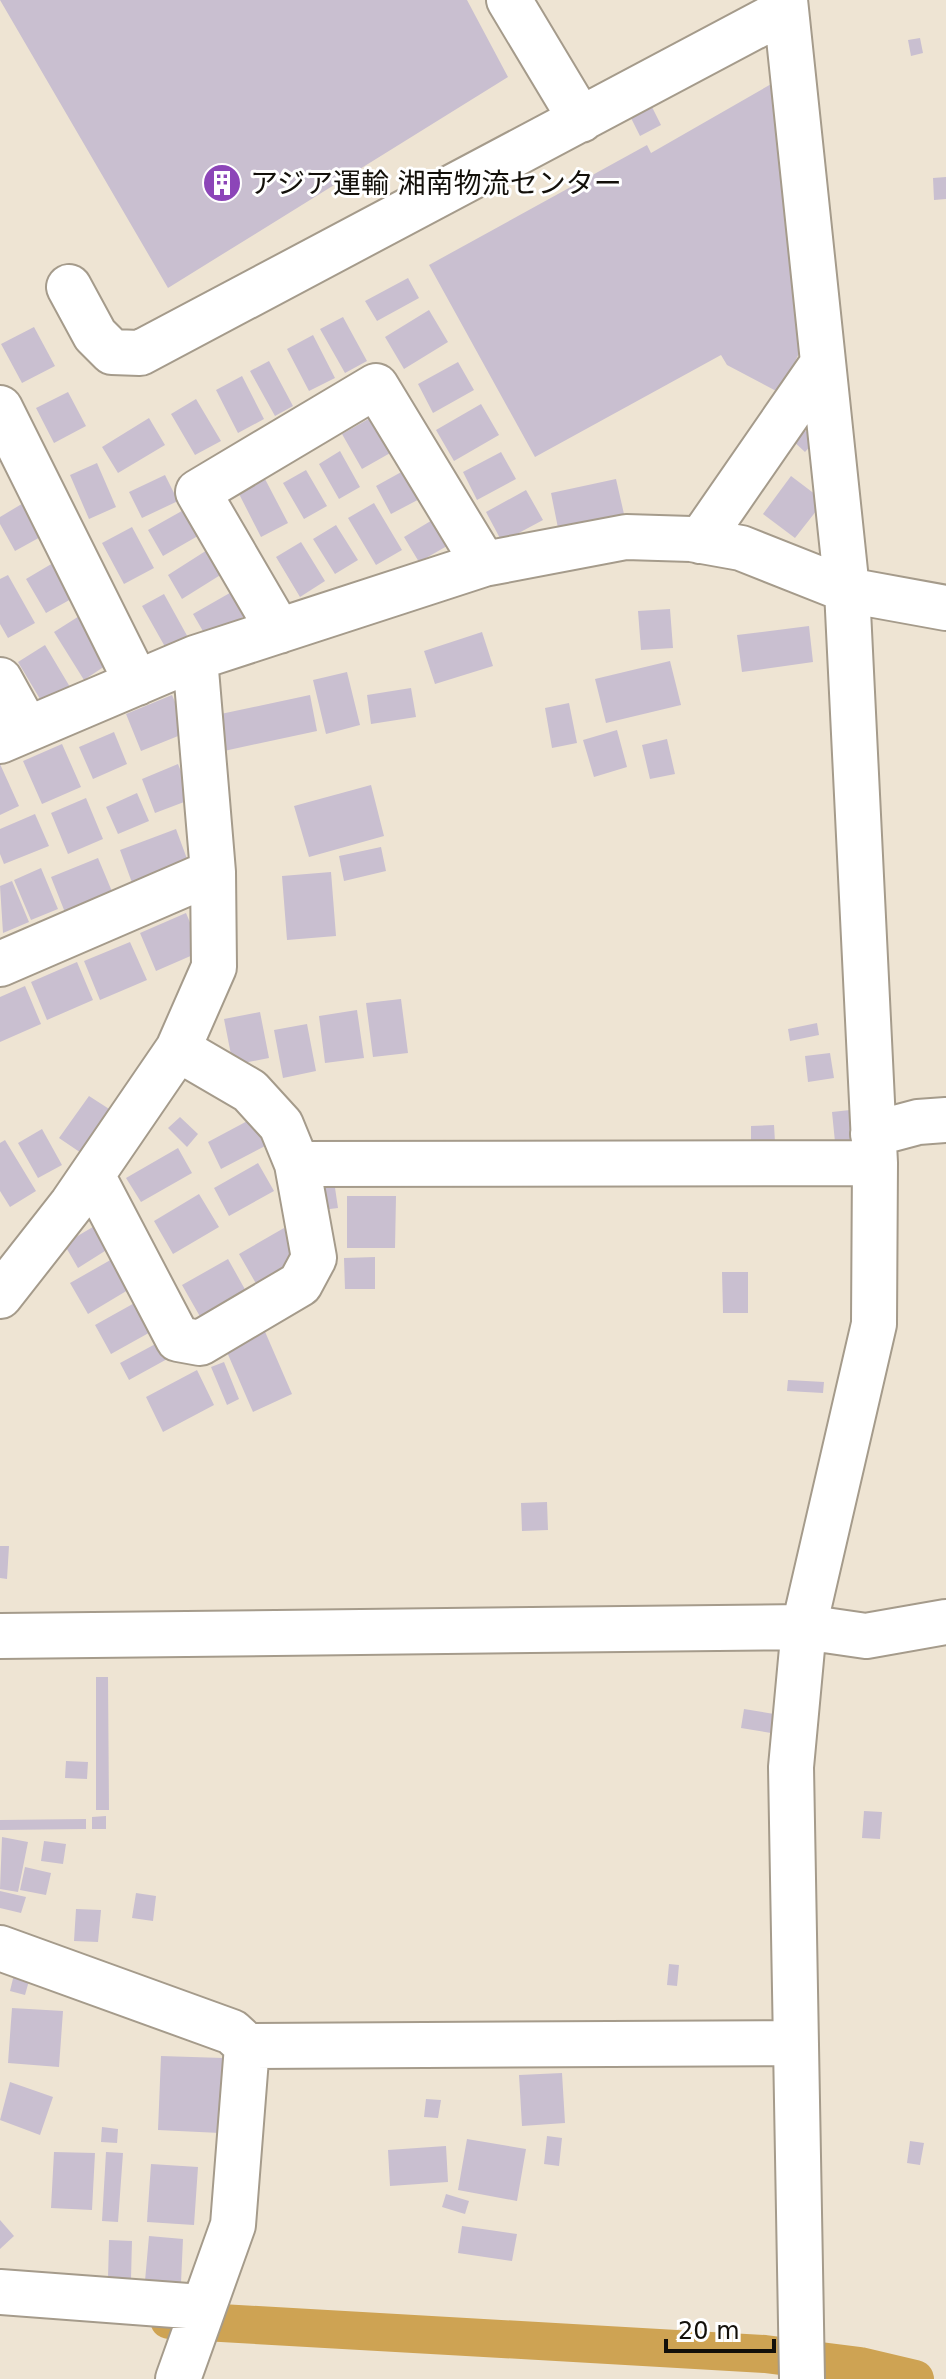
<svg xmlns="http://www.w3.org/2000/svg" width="946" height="2379" viewBox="0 0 946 2379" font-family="'DejaVu Sans','Noto Sans JP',sans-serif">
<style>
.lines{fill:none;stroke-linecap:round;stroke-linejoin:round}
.canal{stroke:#cea353;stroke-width:38}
.building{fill:#c9bfd0}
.minor-casing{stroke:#a59b8b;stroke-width:48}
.minor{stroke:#fff;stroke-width:44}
.labels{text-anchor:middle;stroke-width:6;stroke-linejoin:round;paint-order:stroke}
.poi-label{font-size:28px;fill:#13100a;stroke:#fff;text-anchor:start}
</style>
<rect width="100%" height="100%" fill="#eee4d3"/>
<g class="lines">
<path class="canal" d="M169 2320 765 2354 860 2366 915 2379"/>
</g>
<path class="building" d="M0 0H467L508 77 168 288Z
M920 38 923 53 911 56 908 40Z
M773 83 803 345 780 393 727 365 721 355 535 457 429 265 647 145 651 153Z
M651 105 661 125 640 136 630 116Z
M946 177V199L934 200 933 178Z
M408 278 419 298 377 321 365 301Z
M429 310 448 342 404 369 385 337Z
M343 317 367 361 345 373 320 329Z
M34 327 55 366 22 383 1 344Z
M313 335 335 378 309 391 287 349Z
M269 361 293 406 275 416 250 371Z
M458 362 474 390 433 413 418 384Z
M242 376 264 419 238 433 216 390Z
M68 392 86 426 54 443 36 408Z
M196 399 221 441 195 455 171 414Z
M481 404 499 435 454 461 436 430Z
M379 413 399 448 362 469 342 434Z
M149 418 165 445 118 473 102 447Z
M802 428 816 440 805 452 791 439Z
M340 451 360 487 339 499 319 464Z
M501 452 516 479 477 500 463 472Z
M97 463 116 507 89 519 70 475Z
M414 465 429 494 391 514 376 486Z
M306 470 327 506 304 519 283 483Z
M165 475 178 501 142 518 129 492Z
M791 476 824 501 795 538 763 514Z
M265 479 288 523 261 537 238 492Z
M616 479 624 514 558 528 551 493Z
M526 490 543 520 502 542 486 512Z
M25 502 44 535 15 551 0 524V517Z
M196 503 210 529 163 556 148 530Z
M374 503 402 550 376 565 348 518Z
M439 516 454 542 419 562 404 537Z
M336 525 358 560 335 574 313 539Z
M132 527 154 568 124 584 102 543Z
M301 542 325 581 300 597 276 557Z
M215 545 230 569 182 599 168 575Z
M53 563 73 598 46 613 26 579Z
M8 575 35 623 8 638 0 624V579Z
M235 590 248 614 207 638 193 614Z
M164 594 190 641 168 652 142 606Z
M670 609 673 648 641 650 638 611Z
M84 613 114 660 84 680 54 632Z
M809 626 813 662 742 672 737 635Z
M482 632 493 666 435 684 424 651Z
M45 645 70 687 43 704 18 662Z
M670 661 681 705 606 723 595 679Z
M347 672 360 725 326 734 313 680Z
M411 688 416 717 371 724 367 695Z
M172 695 188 732 141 751 126 714Z
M310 695 317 731 224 751 216 715Z
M569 703 577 743 552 748 545 708Z
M617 730 627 767 594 777 583 740Z
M114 732 127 764 93 779 79 747Z
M667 739 675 774 650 779 642 745Z
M62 744 81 787 42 804 23 761Z
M0 764 19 806 0 815Z
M178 764 192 799 155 813 142 779Z
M371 785 384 836 309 857 294 806Z
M137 793 149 821 118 834 106 807Z
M86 798 103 839 68 854 51 813Z
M35 814 49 846 4 864 0 854V829Z
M176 829 190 867 134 888 120 850Z
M381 847 386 871 344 881 339 856Z
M98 858 116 901 68 920 51 877Z
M41 868 58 909 31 920 14 880Z
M331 872 336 936 287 940 282 876Z
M12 881 29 922 3 933 0 886Z
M186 913 202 951 156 971 140 933Z
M130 942 147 980 100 1000 84 961Z
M77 962 93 1000 47 1020 31 982Z
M25 986 41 1024 0 1042V997Z
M401 999 408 1053 373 1057 366 1003Z
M357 1010 364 1058 325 1063 319 1016Z
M260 1012 269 1058 233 1065 224 1019Z
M817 1023 819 1035 790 1041 788 1029Z
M307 1024 316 1071 283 1078 274 1030Z
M830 1053 834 1078 808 1082 805 1056Z
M89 1096 120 1116 90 1159 59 1138Z
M850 1110 852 1140 835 1142 832 1112Z
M180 1117 198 1134 187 1147 168 1128Z
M253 1118 267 1145 221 1169 208 1142Z
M774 1125 775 1142H751V1126Z
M42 1129 62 1165 38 1178 18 1143Z
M5 1140 36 1191 10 1207 0 1191V1143Z
M178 1148 192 1173 141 1202 126 1178Z
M258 1163 274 1191 229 1216 214 1188Z
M334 1181 338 1208 322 1210 318 1183Z
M199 1194 219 1227 173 1254 154 1221Z
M347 1196H396L395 1248H347Z
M103 1221 116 1244 78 1268 64 1244Z
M284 1228 303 1261 258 1287 239 1254Z
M121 1254 138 1284 88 1314 70 1283Z
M375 1257V1289H345L344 1258Z
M228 1259 247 1293 202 1320 182 1285Z
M722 1272H748V1313H723Z
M147 1296 163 1325 111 1354 95 1325Z
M263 1327 292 1394 253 1412 223 1343Z
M161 1341 169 1358 129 1380 120 1363Z
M224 1362 239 1399 227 1405 211 1367Z
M197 1370 214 1405 163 1432 146 1397Z
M788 1380 824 1382 823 1393 787 1391Z
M547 1502 548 1530 522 1531 521 1503Z
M0 1546H9L7 1579 0 1578Z
M96 1677H108L109 1810H96Z
M744 1709 774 1714 771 1733 741 1728Z
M66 1761 88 1762 87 1779 65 1778Z
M864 1811 882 1812 880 1839 862 1838Z
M106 1816V1829H92V1817Z
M86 1819V1829L0 1830V1820Z
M2 1837 28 1842 18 1892 0 1889Z
M44 1841 66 1844 63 1864 41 1861Z
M25 1867 51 1873 46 1895 20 1890Z
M0 1891 26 1897 21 1913 0 1908Z
M136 1893 156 1896 153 1921 132 1918Z
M76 1909 101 1910 98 1942 74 1941Z
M669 1964 679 1965 677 1986 667 1985Z
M16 1966 32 1970 25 1995 10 1991Z
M12 2008 63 2011 59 2067 8 2063Z
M161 2056 223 2058 220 2133 158 2130Z
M562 2073 565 2123 522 2126 519 2075Z
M10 2082 53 2097 40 2135 0 2120Z
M426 2099 441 2100 438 2118 424 2117Z
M102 2127 118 2129 117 2143 101 2142Z
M547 2136 562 2138 559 2166 544 2164Z
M467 2139 526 2149 517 2201 458 2190Z
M910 2141 924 2143 920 2165 907 2163Z
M446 2146 448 2182 390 2186 388 2150Z
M54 2152 95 2153 92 2210 51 2208Z
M106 2152 123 2153 118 2222 102 2221Z
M151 2164 198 2167 194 2225 147 2222Z
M446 2194 469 2201 465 2214 442 2207Z
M0 2220 14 2236 0 2249Z
M462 2226 517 2234 512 2261 458 2253Z
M149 2236 183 2239 181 2283 145 2281Z
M109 2240 132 2241 131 2279 108 2278Z"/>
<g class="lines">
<g class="minor-casing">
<path id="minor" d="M509 0 581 120
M785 0 847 590 875 1163 874 1324 804 1627 791 1767 802 2379
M69 287 95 335 112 352 140 353 786 10
M0 408 137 683
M700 541 823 363
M279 631 198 492 376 386 484 564
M195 658 484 564 626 537 691 539 741 548 847 590 946 608
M0 680 27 729
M0 741 195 658 213 872 214 967 178 1049 72 1204 0 1296
M0 964 213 872
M178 1049 250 1091 281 1125 297 1164 875 1163
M873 1134 918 1122 946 1120
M92 1175 178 1339 200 1343 300 1284 314 1258 297 1164
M0 1636 804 1627 866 1636 946 1622
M0 1948 232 2032 247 2046 796 2043
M0 2292 201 2307
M178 2379 233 2225 247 2046"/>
</g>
<use href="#minor" class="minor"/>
</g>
<defs>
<g id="building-disc" transform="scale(2)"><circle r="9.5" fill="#8c45b8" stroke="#fff"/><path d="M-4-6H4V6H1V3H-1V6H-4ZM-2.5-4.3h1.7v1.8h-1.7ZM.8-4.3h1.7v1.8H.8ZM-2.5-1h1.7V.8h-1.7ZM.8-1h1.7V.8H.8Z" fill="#fff"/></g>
</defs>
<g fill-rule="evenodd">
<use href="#building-disc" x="222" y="183"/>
</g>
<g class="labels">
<g class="poi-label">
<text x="250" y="193">アジア運輸 湘南物流センター</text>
</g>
</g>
<path d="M666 2339v12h108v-12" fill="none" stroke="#13100a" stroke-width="4"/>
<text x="678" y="2339" font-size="24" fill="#13100a" stroke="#ffffff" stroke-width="6" paint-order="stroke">20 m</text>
</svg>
